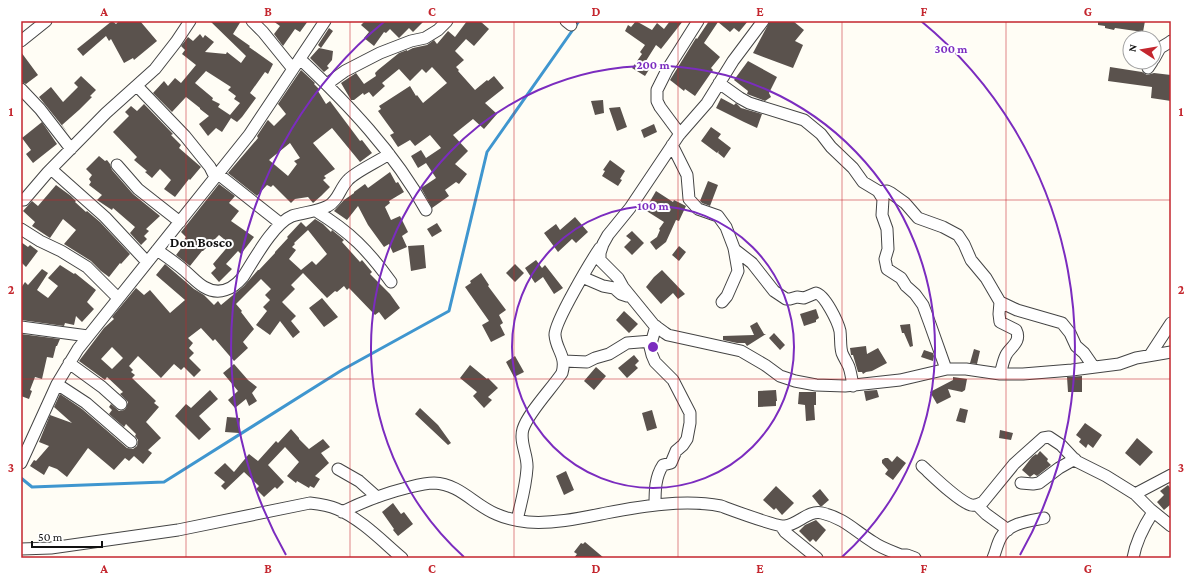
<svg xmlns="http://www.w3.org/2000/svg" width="1192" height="579" viewBox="0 0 1192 579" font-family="'Crimson Pro',serif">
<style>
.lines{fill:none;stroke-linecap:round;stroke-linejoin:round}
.stream{stroke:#3f96cf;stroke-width:3}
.building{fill:#5a524d;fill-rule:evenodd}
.minor-casing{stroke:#444;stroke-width:13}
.minor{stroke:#fff;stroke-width:11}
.grid{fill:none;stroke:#c4262e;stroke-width:1;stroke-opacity:0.55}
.ring{fill:none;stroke:#7b2cbf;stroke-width:2}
.labels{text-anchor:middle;stroke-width:4;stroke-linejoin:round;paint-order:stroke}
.district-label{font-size:14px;font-weight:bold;fill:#111;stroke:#fff}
.centre{fill:#7b2cbf;stroke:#fff;stroke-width:2}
.ring-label{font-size:12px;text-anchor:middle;font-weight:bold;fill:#7b2cbf;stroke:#fff;stroke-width:4;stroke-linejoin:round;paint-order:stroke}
.neatline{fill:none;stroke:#c4262e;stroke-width:1.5}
.grid-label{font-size:13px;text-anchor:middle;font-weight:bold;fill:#c4262e}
</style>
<rect width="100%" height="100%" fill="#fffdf5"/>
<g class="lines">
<path class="stream" d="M21 478 32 487 164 482 342 370 449 311 487 152 579 21"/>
</g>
<path class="building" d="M112 21 116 24 119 21H140L157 41 134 60 133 58 124 63 111 39 109 41 106 36 83 56 77 49Z
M210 21H241L233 34 250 46 249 47 273 64 268 74 265 72 250 93 256 98 242 117 237 122 231 118 222 132 216 128 208 136 199 124 209 116 200 109V108L186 97 172 112 153 93 164 81 168 86 175 78 181 83 196 65 182 54 185 50 181 46 188 37 193 41 200 34 203 38 205 35 214 42 205 52 226 54 227 52 241 63 246 56ZM206 71 231 87 228 90 236 96 234 99 240 103 230 115 218 107 220 104 212 100 213 98 195 83Z
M273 21H308L300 32 295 29 283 46 274 34 280 26Z
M365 21H424L413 32 409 28 399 38 390 29 386 33 384 32 374 46 364 38 369 32 361 25Z
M467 21H480L489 29 474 46 466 39 455 51 464 60 456 67 459 70 458 71 475 90 487 80 488 81 494 76 504 88 485 103 497 114 484 129 473 119 453 135 468 151 455 164 467 174 459 184 456 182 445 190 449 196 432 208 421 188 436 178 426 163 418 168 411 156 421 150 426 158 441 148 430 135 415 146 410 140 398 147 390 135 394 133 378 111 381 109 379 106 410 86 416 96 417 95 423 103 447 83 432 67 426 73 422 69 410 81 399 69 382 83 385 86 373 97 369 92 364 95 363 93 354 100H351L341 83 356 73 364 84 376 76 375 73 378 70 399 53 407 50V51L413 48 427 45 434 40 437 44 448 31 455 37Z
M636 21 652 30 657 23 664 29 670 21H683L661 49 656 45 644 64 650 68 645 76 632 68 642 54 640 52 645 45 625 31 628 25 631 27Z
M709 21H748L739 32 734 28 730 32 718 22 704 43 720 57 711 68 713 70 695 96 685 89 684 91 670 80 696 38 697 39Z
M770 21H793L804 30 795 41 803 45 793 68 753 53Z
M1098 21H1145L1143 32 1115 28 1114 30 1105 28V26L1098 25Z
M329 28 333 31 321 48 318 45Z
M319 48 333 51 332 60 327 66 329 68 324 72 310 58Z
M21 52 38 75 26 84 21 82Z
M748 61 777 77 769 93 771 97 765 101 747 94 748 91 734 80Z
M1110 67 1142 72 1147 75 1154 73 1171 75V101L1151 98 1152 87 1108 81Z
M301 70 315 83 314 84 320 90 318 91 326 104 330 101 360 141 362 140 372 153 360 162 332 128 313 143 335 169 324 176 326 178 323 180 330 187 321 196 313 203 308 197 295 199 291 203 273 185 271 187 267 185 257 196 228 173 258 138 257 136 267 121 268 120 274 126 286 114 278 104ZM290 143 300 158 294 161 297 164 288 176 269 160Z
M81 76 96 90 90 96 92 97 79 110 62 125 68 133 39 97 51 87 63 102 78 87 74 83Z
M721 98 734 105 736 103 741 108 762 114 757 128 744 122 716 108Z
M603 100 604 113 595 115 591 101Z
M144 104 173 134 171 135 181 145 179 148 201 167 190 180 189 179 175 197 164 189 171 180 160 169 152 178 145 172 147 171 134 160 137 157 113 132 129 116 125 112 131 106 137 111Z
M620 107 627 127 617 131 609 108Z
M42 122 57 144 33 163 26 154 31 150 22 138Z
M654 124 657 132 644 138 641 130Z
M711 127 721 134 718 138 731 148 724 158 718 153 719 151 717 153 701 141Z
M99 156 105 161 107 160 110 164 112 170 133 194 160 216 146 229 149 231 144 236 147 239 141 245 130 233 135 227 113 208 112 210 97 200 102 195 89 185 91 182 89 179 92 175 86 169Z
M610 160 625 171 620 179 622 180 618 186 602 176 605 171 603 170Z
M390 172 396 183 398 182 404 192 389 201 390 203 385 207 391 220 400 216 408 232 402 236 407 247 393 253 389 244 384 247 368 225 358 206 347 220 334 211 344 200 354 193V192L365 184 368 188Z
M708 181 718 185 710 206 702 203 700 201Z
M219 184 235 196 229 203 239 211 231 221 254 237 241 254 238 251 226 264 232 269 219 282 211 273 216 268 213 264 230 244 219 235 203 251H202L190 266 176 255 186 242 184 240 186 237 181 232Z
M56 185 71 196 76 201 75 202 86 212 87 211 100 222 130 254 121 264 120 263 109 277 101 271 91 261 64 244 76 230 63 219 50 238 32 226 35 222 23 211 32 201 38 206Z
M656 191 673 202 674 200 686 206 679 221 676 220 666 242 656 250 650 242 657 237 660 230 659 229 664 222 645 210Z
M575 217 588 232 576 243 572 239 558 252 544 233 556 224 560 230Z
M315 219 323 224 331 232 332 230 344 240 342 242 360 262 362 260 372 272 370 274 390 294 400 308 385 320 379 312 375 315 349 288 347 290 344 286 337 292 335 291 327 298 303 273 291 285 295 289 282 302 296 316 291 321 300 332 293 338 280 321 270 335 256 325 267 311 263 307 270 300 265 295 271 289 261 279 236 304 242 311 241 312 254 329 243 342 248 348 234 361 215 339 213 341 201 328 188 338 193 343 189 348 194 353 189 358 201 370 194 377 184 367 181 370 174 364 161 378 138 356 129 366 133 370 131 372 135 375 132 378 156 401 154 403 159 407 146 422 161 438 148 450 152 453 143 464 134 456 129 461 125 458 114 470 88 448 67 477 57 469 49 466 44 475 30 466 34 460 36 461 49 446 39 442 50 415 72 423 54 407 60 394 82 409 127 448 133 449 137 446 138 440 135 436 136 434 126 424 124 427 109 414 112 410 109 407 111 404 119 411 124 410 126 408 128 402 120 394 123 392 107 377 105 380 79 361 104 328 114 319 112 317 136 288 144 295 150 290 170 313 185 300 156 275 165 264 194 289 204 295 214 305 218 301 221 305 244 286 258 270H259L275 253V252L288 238 287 237 301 222 306 227ZM308 230 327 254 316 265 312 261 301 270 289 259 296 250 292 247 295 244 294 243ZM112 347 123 358 112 369 101 359Z
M437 223 442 231 432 237 427 229Z
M632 231 644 243 632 255 624 247 631 240 626 236Z
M21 242 28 247 30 245 38 251 26 267 21 262Z
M424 245 426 268 411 271 408 246Z
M679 246 686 252 679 261 672 255Z
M536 260 542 268 545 265 563 288 554 294 543 277 535 283 525 268Z
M515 264 524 273 515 282 506 273Z
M60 265 74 274 75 273 96 290 87 302 94 309 82 322 76 316 74 325 65 323 64 326 21 320V288L25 282 28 285 42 269 48 273 37 290 48 298 58 286 48 278Z
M662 270 685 294 678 299 673 293 661 304 646 287 654 277Z
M481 273 489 285 488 286 506 310 499 315 503 323 500 325 505 335 491 342 482 325 489 321 465 287 471 283 470 281Z
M322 298 338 317 324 327 309 308Z
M816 309 819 318 816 320V322L804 326 800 314Z
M624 311 638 324 629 333 616 320Z
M757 322 764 334H766L747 346 745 343H737L723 340V336L754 335 750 326Z
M910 324 913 346 910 347 904 333H902L900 325Z
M774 333 785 345 780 350 769 338Z
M21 334 60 339 57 346H56L53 358 47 357 42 379 35 377 30 390 32 391 29 399 21 396Z
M866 346 867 354 878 348 887 363 872 371 866 372 863 374 862 372H858L853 355H851L850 348Z
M974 349 980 351 977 364 970 363Z
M924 350 933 353 934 356 933 361 921 357Z
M634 355 639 361 635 365 638 368 627 378 618 368Z
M515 356 524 372 514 377 506 362Z
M234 364 248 380 257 387 252 393 257 401 249 406 246 399 235 408 228 400 238 391 223 373Z
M470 365 487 379 488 378 498 388 488 397 492 400 484 408 473 396 477 392 460 378Z
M596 367 606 376 594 390 584 381Z
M1082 376V392H1068L1067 377Z
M953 377 967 379 965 390 962 392 948 389 951 397 937 404 930 392 953 380Z
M210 390 218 399 199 416 211 429 199 440 175 416 186 404 191 408Z
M776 390 777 401H776V406L758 407V391Z
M877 390 879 397 866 401 864 391Z
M799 392H816V405H814L815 420 806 421 805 405 798 404Z
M420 408 438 425 451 443 448 445 415 414Z
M960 408 968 410 965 423 956 421Z
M652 410 657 428 647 431 642 413Z
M227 417 240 418 239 433 225 432Z
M1085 423 1102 435 1093 448 1088 444 1086 448 1079 442 1081 439 1076 435Z
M291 429 299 438V439L309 449 323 439 330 447 321 453 329 463 315 476 320 479 314 488 310 486 309 488 297 481 296 483 287 476 299 462 285 447 268 465 284 482 277 489 275 487 264 497 256 489 259 486 244 472 225 490 221 486 225 482 214 473 225 463 234 472 249 454 258 461 276 441 278 443Z
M1000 430 1013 433 1011 440 999 438Z
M1137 438 1153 452 1140 466 1125 453Z
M1040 451 1048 459 1047 461 1051 465 1037 476 1034 474 1030 477 1022 470 1032 457 1036 454 1037 455Z
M897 456 906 463 893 480 885 474 888 470 882 463V460L885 458H888L892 462Z
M566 471 574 490 564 495 556 476Z
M1168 485 1171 489V504L1164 510 1157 502 1164 495 1160 491Z
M776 486 794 503 782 515 776 508 774 510 763 500Z
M820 489 829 500 822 506H820L812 496Z
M393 503 401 514 404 512 413 524 398 536 393 530 394 529 382 512Z
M816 520 826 530 816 542 813 539 810 542 799 531 805 525Z
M585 542 604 558H574L577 554 574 552 581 543 583 544Z"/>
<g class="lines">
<g class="minor-casing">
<path id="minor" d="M252 21 263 32 293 69
M566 21 571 25
M763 21 733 61 707 103 679 135 630 208 608 235 603 244 600 253V260L618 278 623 287 654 325 665 333 668 335 741 351 765 365 780 376 795 381 816 385 845 386 900 380 947 369H966L1000 374H1023L1072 370 1119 364 1136 358 1171 352
M21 41 46 21
M300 59C348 104 394 152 426 210
M1154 59 1160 48 1170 42 1171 41
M1148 68 1152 62
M719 83 740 98 749 103 804 120 821 134 831 147 853 168 863 182 878 191 883 199 882 215 887 229 888 249 885 259 887 269 901 278 906 286 915 294 923 305 930 324 946 369
M327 84 345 71 380 53 411 41 425 38 438 30 447 21
M137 86 185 136 210 167 215 177
M21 89 40 109 71 149
M680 134 660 107 657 101V90L667 70 698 21
M672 145 687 175 689 199 698 209 718 216 726 227 734 248 738 271 727 296 722 302
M117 165 138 189 180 222
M51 169 105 217 147 262
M218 174 280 223
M879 192 887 191 891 193 905 203 918 218 943 227 958 235 964 244 971 260 986 278 1000 302 1017 310 1062 323 1070 333 1076 346 1084 353 1093 366
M21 200H24L48 172 106 113 155 69 176 42 190 21
M316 211C350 232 368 250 391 282
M21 229 40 241 61 251 87 267 118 298
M734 249 752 263 774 291 786 299H790L797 297 804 298 816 293C825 295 838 322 840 331 841 339 840 346 842 353 844 358 847 362 849 367 851 373 852 380 853 386
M157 250C167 257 176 263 185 271 191 276 197 283 204 287 219 296 233 289 243 277 254 260 273 224 292 216 304 212 317 212 328 206 338 201 340 188 348 180 355 172 379 161 389 154
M582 277 603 286 614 288 621 294 627 296
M21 327 88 336
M1150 355 1171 323
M564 361 587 362 595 358 609 354 627 343 652 341
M69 363 102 387 121 404
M1000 374C1002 368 1003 361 1006 355 1010 347 1022 342 1016 330L1000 322 999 314 1000 302
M57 384 86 403 131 442
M21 463 57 384 78 349 249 135 325 21
M922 466C933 476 958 501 971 505 976 506 979 504 983 502L1014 464 1043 438 1049 437 1061 445 1076 461 1106 476 1135 494 1150 509 1171 526
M338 469 359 481 377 497
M1021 483 1033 484 1039 483 1059 468 1075 459
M1135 494 1171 475
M655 505C655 491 655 477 663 465L671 463 676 451 683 445 687 439 690 423V413L673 380 655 362 652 355 650 347 656 326
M977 505 986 514 1008 530
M342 512C364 501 386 493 410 487 418 485 426 483 434 483 460 484 474 505 496 514 505 518 517 521 528 522 554 524 581 518 606 513 643 506 684 499 721 506 732 510 777 527 785 526 799 524 808 510 822 513 844 518 855 531 873 542 881 548 891 551 901 555L904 558
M517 520C521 503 526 486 527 468 528 455 519 442 523 429 528 413 552 388 562 373 567 356 556 350 555 335 554 323 591 261 600 248
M781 526 785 532 817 558
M21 549 51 548 178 530 310 503C319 504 328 505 337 509 361 519 382 541 402 558
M901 555H907L915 558
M993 558C996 551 997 544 1001 537 1009 523 1029 521 1044 518
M1133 558C1136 541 1144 526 1153 512"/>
</g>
<use href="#minor" class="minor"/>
</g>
<path class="grid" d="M186 21V558M350 21V558M514 21V558M678 21V558M842 21V558M1006 21V558M21 200H1171M21 379H1171"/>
<g class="ring">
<circle cx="653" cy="347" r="141"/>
<path d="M464 557A282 282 0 1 1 842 557"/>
<path d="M286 555A422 422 0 0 1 385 21M921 21A422 422 0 0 1 1020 555"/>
</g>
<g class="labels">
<g class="district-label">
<text x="201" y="247">Don Bosco</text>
</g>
</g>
<circle cx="653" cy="347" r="6" class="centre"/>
<g class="ring-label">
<text x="951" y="53">300 m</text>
<text x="653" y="69">200 m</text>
<text x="653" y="210">100 m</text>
</g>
<rect width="1192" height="579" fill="none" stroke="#ffffff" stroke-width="44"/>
<g transform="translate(1142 50) rotate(282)"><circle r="19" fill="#ffffff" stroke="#a0a0a0"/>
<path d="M0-3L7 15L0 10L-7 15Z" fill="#c4262e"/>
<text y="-6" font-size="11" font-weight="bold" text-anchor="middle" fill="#111111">N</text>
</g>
<path d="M32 541v6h70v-6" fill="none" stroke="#111111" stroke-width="2"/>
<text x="38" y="541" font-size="12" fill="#111111" stroke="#ffffff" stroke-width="3" paint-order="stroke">50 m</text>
<rect x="22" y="22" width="1148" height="535" class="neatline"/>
<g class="grid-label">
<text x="104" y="16">A</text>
<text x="268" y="16">B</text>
<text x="432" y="16">C</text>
<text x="596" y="16">D</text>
<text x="760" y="16">E</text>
<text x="924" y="16">F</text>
<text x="1088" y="16">G</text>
<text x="11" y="116">1</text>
<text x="1181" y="116">1</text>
<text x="11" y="294">2</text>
<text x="1181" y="294">2</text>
<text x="11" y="472">3</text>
<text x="1181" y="472">3</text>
<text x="104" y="573">A</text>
<text x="268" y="573">B</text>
<text x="432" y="573">C</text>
<text x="596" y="573">D</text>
<text x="760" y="573">E</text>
<text x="924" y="573">F</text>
<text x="1088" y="573">G</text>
</g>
</svg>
